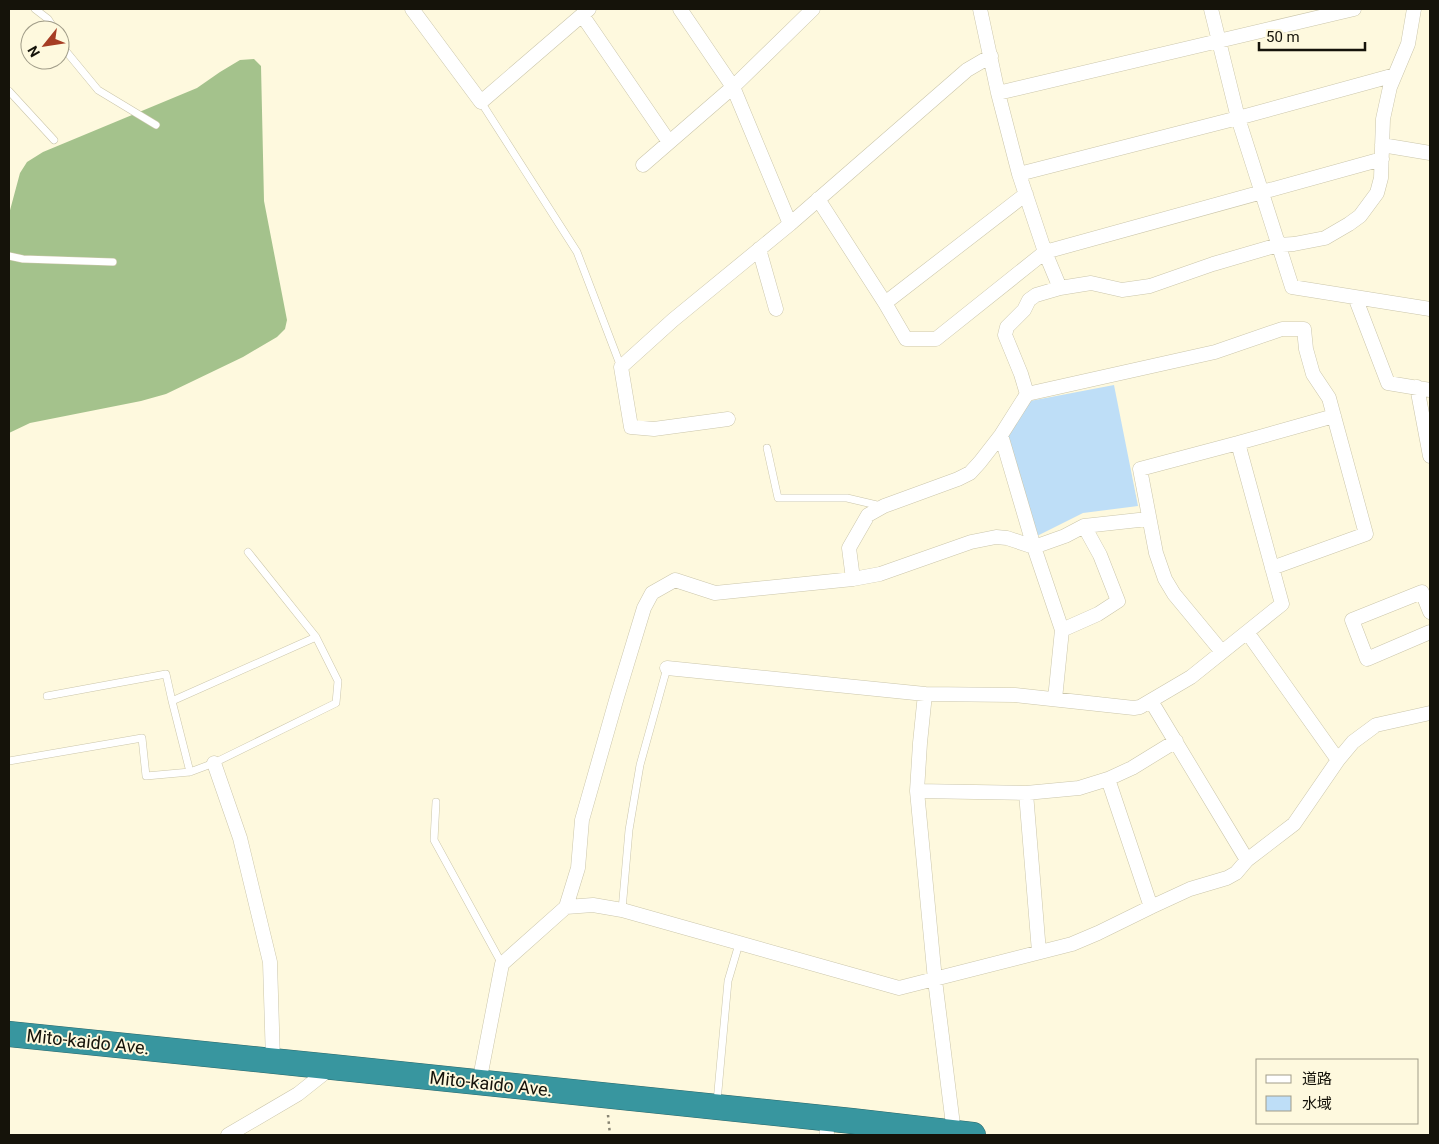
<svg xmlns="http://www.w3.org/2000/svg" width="1439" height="1144" viewBox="0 0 1439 1144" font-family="Roboto,'Noto Sans JP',sans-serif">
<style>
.forest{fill:#a4c28c}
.water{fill:#bedef7}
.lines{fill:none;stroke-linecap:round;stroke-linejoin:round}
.lane-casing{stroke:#cbc6ab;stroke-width:8}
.street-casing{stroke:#cbc6ab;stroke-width:15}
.highway-casing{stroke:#2c686b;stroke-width:26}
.path{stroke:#888573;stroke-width:2.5;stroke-dasharray:2.5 4;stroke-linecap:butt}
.lane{stroke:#fff;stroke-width:7}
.street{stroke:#fff;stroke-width:14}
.highway{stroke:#38969f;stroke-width:25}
.labels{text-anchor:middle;stroke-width:4;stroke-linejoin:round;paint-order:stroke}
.street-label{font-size:18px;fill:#15130a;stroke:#fef9de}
</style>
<rect width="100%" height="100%" fill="#fef9de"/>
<path class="forest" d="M254 59 261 66 264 201 287 320 285 329 277 337 243 357 166 394 141 401 30 423 9 433V214L20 173 27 162 43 152 197 88 220 72 240 60Z"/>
<path class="water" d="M1114 385 1138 506 1083 513 1037 536 1008 436 1030 401Z"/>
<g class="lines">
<g class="lane-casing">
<path id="lane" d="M35 9 48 19 55 30
M60 40 65 50 98 90 156 125
M9 91 54 140
M481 102 577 252 621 367
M9 256 23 259 113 262
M767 448 778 498H847L881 506
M248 552 316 637 338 681 336 703 214 763 190 772 172 701 316 637
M47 696 166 674 172 701
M9 761 142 738 146 776 190 772
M436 802 434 840 502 964
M622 910 629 830 640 765 667 668
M717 1102 728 981 739 944"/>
</g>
<g class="street-casing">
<path id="street" d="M412 9 481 102 589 9
M680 9 733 87 790 224
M1211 9 1238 118 1292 287 1430 309
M582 15 669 142
M998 93 1354 9
M1382 145 1430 153
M643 165 733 87 813 9
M1019 174 1238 118 1395 75
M818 199 885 303 906 339H936L1045 252 1019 174 998 93 980 9
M759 249 776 309
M1060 288 1045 252 1382 159
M1355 297 1388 383 1430 390
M885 303 1026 194
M1417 387 1430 456
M1027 394 1215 352 1282 329H1304L1306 349 1313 374 1329 398 1366 534 1272 568
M728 419 654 429 631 427 621 367 673 320 790 224 967 70 991 56
M1001 435 1034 547 1062 630 1055 699
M853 579 849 548 868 515 884 506 958 479 970 473 980 462 1001 435 1027 394 1021 374 1005 335 1007 327 1024 310 1029 300 1036 295 1060 288 1091 283 1122 290 1150 286 1213 264 1278 245 1294 244 1325 238 1349 224 1360 216 1377 193 1381 178 1383 119 1390 87 1408 44 1414 9
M1430 612 1422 592 1352 620 1367 659 1430 632
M1062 630 1098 614 1118 601 1100 555 1084 526
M1247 632 1338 760
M1222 652 1174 594 1165 579 1156 553 1140 469 1238 443 1334 416
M667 668 925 694 1015 695 1134 708 1140 707 1191 677 1282 604 1238 443
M925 694 920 743 917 791 935 980 954 1133
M1151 701 1247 860
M214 763 240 838 270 962 273 1061
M1108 779 1151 907
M917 791 1026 793 1079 788 1108 779 1132 768 1176 741
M1026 793 1039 952
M566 907 593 905 622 910 899 988 1072 944 1098 933 1151 907 1190 889 1227 878 1236 873 1247 860 1294 824 1338 760 1353 742 1376 725 1430 713
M479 1083 502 964 566 907 578 868 582 820 617 697 644 608 652 593 675 580 715 593 853 579 880 574 971 542 996 537 1007 538 1034 547 1065 536 1084 526 1148 519
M826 1119 827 1135
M228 1135 298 1094 332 1067"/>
</g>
<g class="highway-casing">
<path id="highway" d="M9 1034 332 1067 852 1121 973 1135"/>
</g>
<path class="path" d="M608 1115 610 1135"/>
<use href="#lane" class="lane"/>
<use href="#street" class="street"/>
<use href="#highway" class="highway"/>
</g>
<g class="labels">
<g class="street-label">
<text transform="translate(88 1042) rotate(6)" y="6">Mito-kaido Ave.</text>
<text transform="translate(491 1084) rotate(6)" y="6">Mito-kaido Ave.</text>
</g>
</g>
<rect width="1439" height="1144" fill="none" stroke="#15130a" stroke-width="20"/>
<rect x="1256" y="1059" width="162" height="65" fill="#fef9de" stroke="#a19d89"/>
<rect x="1266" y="1075" width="25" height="8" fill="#ffffff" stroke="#a19d89"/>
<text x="1302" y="1084" font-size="15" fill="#15130a">道路</text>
<rect x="1266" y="1096" width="25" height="15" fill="#bedef7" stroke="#a19d89"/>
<text x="1302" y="1109" font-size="15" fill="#15130a">水域</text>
<g transform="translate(45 45) rotate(240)"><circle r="24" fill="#fef9de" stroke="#a19d89"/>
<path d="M0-4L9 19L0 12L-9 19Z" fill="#a63d24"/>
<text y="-8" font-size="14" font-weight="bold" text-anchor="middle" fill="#15130a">N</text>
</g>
<path d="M1259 42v8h106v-8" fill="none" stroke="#15130a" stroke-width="2.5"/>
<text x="1266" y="42" font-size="15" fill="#15130a" stroke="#fef9de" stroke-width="4" paint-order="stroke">50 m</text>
</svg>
